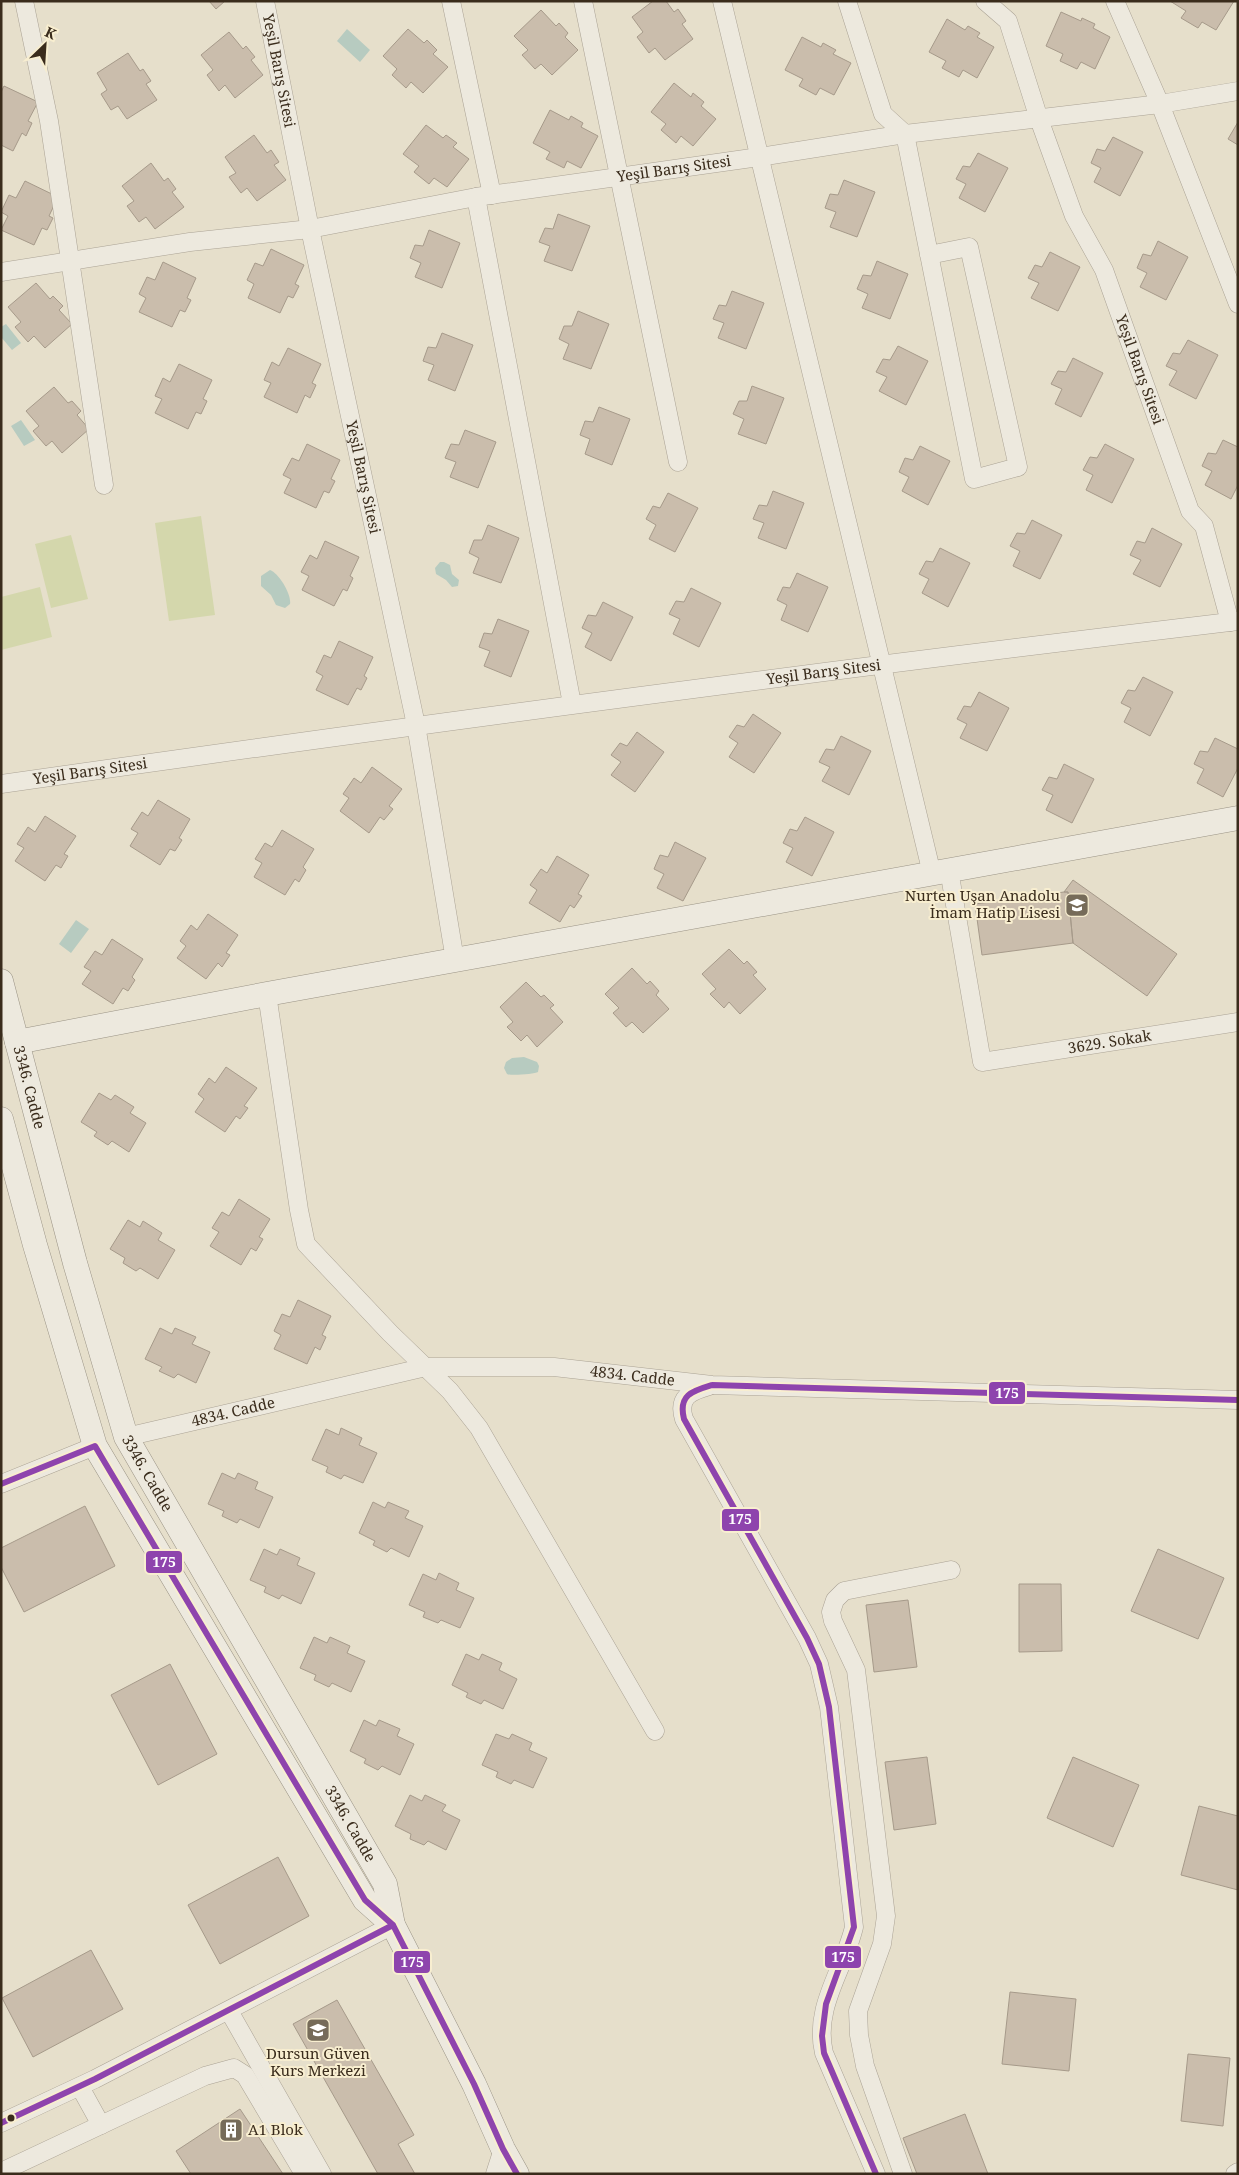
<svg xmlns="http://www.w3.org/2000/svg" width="1239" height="2175" viewBox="0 0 1239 2175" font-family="'Noto Serif',serif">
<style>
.green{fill:#d4d7ac}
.water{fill:#b7cbc0}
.building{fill:#cabdac;stroke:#a69a8a}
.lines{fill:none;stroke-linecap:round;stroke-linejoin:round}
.street-casing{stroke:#aba395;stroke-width:19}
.secondary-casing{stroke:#9a9385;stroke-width:25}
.street{stroke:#ede9de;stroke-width:18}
.secondary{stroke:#ede9de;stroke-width:24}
.bus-1-casing{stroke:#f8eed0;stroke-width:10}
.bus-1{stroke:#8e44ad;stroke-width:6}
.bus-dot{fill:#3a2c1c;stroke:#f8eed0;stroke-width:2}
.labels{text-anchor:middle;stroke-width:4;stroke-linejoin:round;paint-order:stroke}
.street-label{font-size:15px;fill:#3a2c1c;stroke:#f8eed0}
.poi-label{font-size:15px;fill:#3a2c1c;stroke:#f8eed0;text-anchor:end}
.line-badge{stroke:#f8eed0;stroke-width:2}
.badge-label{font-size:14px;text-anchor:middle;font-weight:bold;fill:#fff}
</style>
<rect width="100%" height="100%" fill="#e6dfcb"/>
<path class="green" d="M201 516 215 615 169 621 155 523Z
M71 535 88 599 51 608 35 544Z
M40 587 52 637 1 650V597Z"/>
<path class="water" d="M347 29 370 50 360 62 337 41Z
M6 324 21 343 12 350 1 337V327Z
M21 420 35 440 24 446 11 426Z
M440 562H444L450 565 452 574 459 580 458 586 452 587 446 580 436 574 435 568Z
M270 570C279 573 292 595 290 604L285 608 276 605 271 595 261 586V576Z
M76 920 89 929 71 953 59 944Z
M524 1057 537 1062 539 1066 538 1072C535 1074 511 1076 507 1074L504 1068 506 1062 512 1058Z"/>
<path class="building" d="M209 1H225L216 9Z
M653 1H666L674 12 678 9 686 21 682 24 693 39 665 60 655 48 649 53 637 37 643 32 632 17Z
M1170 1H1234L1216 30 1202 22 1198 28 1181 18 1186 11Z
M541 10 556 26 559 23 568 33 565 37 578 50 552 75 541 64 535 69 522 55 528 50 514 36Z
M1061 12 1081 21 1082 18 1095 24 1093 28 1110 37 1095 69 1081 62 1077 69 1060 61 1063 54 1046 46Z
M947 19 965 30 968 26 980 33 977 37 994 47 977 78 963 70 959 77 942 68 946 61 929 52Z
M408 29 424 43 427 40 437 50 433 54 448 67 423 93 411 82 406 88 392 75 397 69 383 56Z
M229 32 243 49 246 46 255 57 251 60 263 75 235 98 225 85 219 91 207 75 213 70 201 55Z
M802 37 821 47 823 43 836 50 833 54 851 63 834 95 820 88 816 95 799 86 803 79 785 70Z
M128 53 140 71 143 69 151 81 146 84 157 100 127 119 118 106 111 110 101 94 107 90 97 73Z
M674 83 691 97 693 93 704 102 701 106 716 119 693 146 681 136 676 143 661 130 666 124 651 112Z
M4 86 38 102 28 121 32 123 26 136 22 133 13 151 1 145V92Z
M550 110 569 120 571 116 583 123 581 127 598 136 581 168 567 161 564 168 546 159 550 152 533 143Z
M1238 122V145L1228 139Z
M426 125 443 138 446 135 457 143 453 147 469 159 447 187 434 178 429 184 414 172 419 166 403 154Z
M254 135 267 153 271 150 279 162 274 165 286 180 257 201 247 188 241 193 229 177 236 173 225 157Z
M1113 137 1143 152 1120 196 1094 182 1101 168 1091 163 1097 149 1105 151Z
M978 153 1008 168 985 212 959 198 966 184 956 179 963 166 970 167Z
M151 163 164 181 168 178 176 189 172 192 184 207 155 229 146 217 139 222 127 206 134 201 122 186Z
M844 180 875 192 857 237 830 227 836 212 825 208 830 194 838 195Z
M25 181 58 197 49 216 53 218 47 230 42 228 34 245 1 230 8 216 1 212 9 195 16 198Z
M558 214 590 226 572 271 544 261 550 246 539 242 545 228 553 229Z
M429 230 460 243 442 288 415 277 421 263 410 258 415 245 423 246Z
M1158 241 1188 257 1166 300 1140 287 1147 273 1137 268 1143 254 1151 256Z
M271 249 304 265 295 284 299 286 293 298 288 296 280 313 248 298 254 284 247 280 255 263 263 266Z
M1050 252 1080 267 1058 311 1031 298 1039 283 1028 278 1035 265 1042 267Z
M877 261 908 274 890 319 862 308 868 294 857 289 863 275 871 276Z
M163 262 196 278 187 298 191 300 185 312 180 310 172 327 139 312 146 298 139 294 147 277 155 280Z
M36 283 50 299 53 296 63 306 59 310 72 324 45 348 34 336 28 342 15 327 21 322 8 307Z
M732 291 764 303 746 349 718 338 724 323 713 319 719 305 726 306Z
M578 311 609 324 591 369 563 359 569 344 559 339 564 326H572Z
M442 333 473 345 455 391 428 380 434 365 423 361 428 347 436 348Z
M1188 340 1218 355 1196 399 1169 385 1177 371 1166 366 1173 353 1180 354Z
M898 346 928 361 906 405 879 391 887 377 876 372 883 359 890 360Z
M288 348 321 364 312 383 316 385 310 398 305 395 297 413 264 397 271 383 264 380 272 362 279 366Z
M1073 358 1103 373 1081 417 1055 404 1062 389 1051 384 1058 371 1066 372Z
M179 364 212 380 203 399 207 401 201 414 196 412 188 429 155 413 162 399 155 396 163 378 170 382Z
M752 386 784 398 766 444 738 434 744 419 733 414 739 401H747Z
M54 387 68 403 72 401 81 411 77 415 89 429 62 453 52 441 46 446 33 431 39 426 26 411Z
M599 407 630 419 612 465 585 454 590 439 580 435 585 421 593 422Z
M465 430 496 442 478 488 450 477 456 462 445 458 451 444 459 445Z
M1223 440 1238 447V485L1231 499 1205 485 1212 471 1202 466 1208 453 1216 454Z
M307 444 340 460 331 479 335 481 329 493 324 491 316 508 284 493 291 479 283 475 292 458 299 461Z
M1105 444 1134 459 1112 503 1086 490 1093 475 1083 470 1090 457 1097 458Z
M920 446 950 461 928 505 902 491 909 477 899 472 905 458 913 460Z
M773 491 804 503 786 549 758 538 764 523 753 519 759 505 767 506Z
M668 493 698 508 675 552 649 539 656 525 646 519 653 506 660 508Z
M1032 520 1062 535 1040 579 1013 566 1020 551 1010 546 1017 533 1025 534Z
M488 525 519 538 501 583 473 573 479 558 469 553 474 540H482Z
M1152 528 1182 544 1160 587 1133 574 1141 560 1130 555 1137 541 1145 543Z
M325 541 359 557 350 576 353 578 347 591 343 589 334 606 302 590 309 576 301 572 310 555 317 559Z
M940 548 970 563 948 607 922 593 929 579 919 574 926 561 933 562Z
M797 573 828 587 808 632 781 620 787 605 777 600 783 587 790 588Z
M691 588 721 603 699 647 673 634 680 619 669 614 676 601 684 602Z
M603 602 633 617 611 661 585 647 592 633 582 628 588 615 596 616Z
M498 619 529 631 511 677 484 666 490 651 479 647 484 633 492 634Z
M339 641 373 657 364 676 367 678 361 690 357 688 348 705 316 690 323 676 316 672 324 655 331 658Z
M1143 677 1173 692 1150 736 1124 722 1131 708 1121 703 1128 690 1135 691Z
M979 692 1009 708 987 751 960 738 967 724 957 719 964 706 971 707Z
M753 714 781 733 754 773 729 757 738 743 729 737 737 725 744 727Z
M637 732 664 752 635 792 611 775 621 762 611 755 620 743 627 746Z
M841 736 871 751 849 795 822 781 830 767 819 762 826 749 834 750Z
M1215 738 1238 749V768L1223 797 1197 783 1204 769 1194 764 1200 751 1208 752Z
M1064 764 1094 779 1072 823 1046 810 1053 795 1042 790 1049 777 1057 779Z
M372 767 402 789 389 806 393 809 384 820 380 817 369 833 340 811 349 798 343 794 354 778 361 783Z
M158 800 190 819 179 838 182 840 175 851 170 849 160 865 130 846 138 833 131 829 142 812 148 816Z
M45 816 76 836 64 854 68 856 61 868 56 865 45 881 15 861 24 848 17 844 28 827 35 832Z
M805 817 834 832 812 876 786 862 793 848 783 843 790 829 797 831Z
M282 830 314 849 303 867 306 870 299 882 295 879 285 895 254 877 262 863 255 859 265 843 272 847Z
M675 842 706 858 683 901 657 888 664 874 654 869 660 855 668 857Z
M557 856 589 875 578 894 582 896 574 908 570 905 560 922 529 903 537 890 530 885 541 869 547 873Z
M1073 880 1177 954 1147 996 1073 943 1068 892H1064Z
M1064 892H1068L1073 943 982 955 975 904Z
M208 914 238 935 226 953 230 955 222 967 218 963 206 979 177 958 186 946 180 941 191 925 197 930Z
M112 939 143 959 132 977 135 980 128 991 123 988 113 1004 82 984 91 971 84 967 95 951 102 955Z
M729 949 744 964 747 961 757 972 753 975 766 989 740 1014 729 1002 724 1008 710 994 716 989 702 974Z
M632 968 647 984 650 981 659 991 656 995 669 1009 643 1033 632 1022 626 1027 613 1013 619 1008 605 994Z
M526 982 541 997 544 995 554 1005 550 1008 563 1022 537 1047 527 1035 521 1041 507 1027 513 1022 500 1007Z
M226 1067 257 1088 244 1106 248 1108 240 1119 236 1116 225 1132 195 1112 204 1099 198 1094 209 1078 215 1083Z
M99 1093 111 1100 115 1095 134 1107 130 1113 146 1123 129 1152 112 1141 108 1145 94 1136 97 1132 81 1122Z
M239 1199 270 1219 259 1237 263 1239 256 1251 251 1248 241 1265 210 1246 219 1232 212 1228 222 1212 229 1216Z
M128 1220 140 1227 143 1221 162 1233 158 1240 175 1250 158 1279 140 1268 136 1271 123 1263 125 1258 110 1249Z
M298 1300 331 1316 322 1335 326 1337 320 1350 315 1347 307 1364 274 1349 281 1335 274 1331 282 1314 290 1317Z
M160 1328 172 1334 175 1328 196 1337 192 1344 210 1352 196 1383 178 1374 174 1378 159 1371 162 1367 145 1359Z
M341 1428 362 1438 359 1445 377 1453 363 1483 344 1475 341 1479 326 1472 328 1467 312 1460 326 1429 339 1435Z
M222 1473 235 1479 238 1473 258 1482 255 1489 273 1497 259 1528 240 1519 237 1523 222 1516 224 1511 208 1504Z
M373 1502 385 1508 388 1502 409 1511 405 1518 423 1526 409 1557 391 1548 387 1552 373 1545 375 1541 359 1533Z
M85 1506 115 1566 24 1612 1 1567V1548Z
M264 1549 277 1555 280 1549 300 1558 297 1565 315 1573 301 1604 282 1595 279 1599 264 1592 266 1587 250 1580Z
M1158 1549 1224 1578 1198 1639 1131 1611Z
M439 1573 459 1583 456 1590 474 1598 460 1628 441 1620 438 1623 423 1617 425 1612 409 1605 423 1574 436 1580Z
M1019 1584H1061L1062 1651 1019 1652Z
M908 1600 917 1667 874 1672 866 1605Z
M314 1637 327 1643 330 1637 350 1646 347 1653 365 1661 351 1692 332 1683 329 1687 314 1680 316 1675 300 1668Z
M466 1654 479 1660 482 1654 502 1663 499 1670 517 1679 503 1709 484 1700 481 1704 466 1697 468 1693 452 1685Z
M170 1664 217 1754 158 1785 111 1695Z
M364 1720 376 1726 379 1720 400 1729 397 1736 414 1744 400 1775 382 1766 378 1770 364 1763 366 1759 350 1751Z
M496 1734 509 1739 512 1734 532 1743 529 1750 547 1758 533 1788 514 1780 511 1784 496 1777 498 1772 482 1765Z
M927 1757 936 1824 894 1830 885 1762Z
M1073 1757 1139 1785 1113 1847 1047 1818Z
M410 1795 422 1801 425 1795 446 1805 442 1811 460 1820 446 1850 428 1841 424 1845 410 1839 411 1834 395 1826Z
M1199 1806 1238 1816V1890L1181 1875Z
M278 1857 309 1916 220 1964 188 1905Z
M91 1950 123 2009 33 2057 2 1998Z
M1010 1992 1076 1999 1069 2071 1002 2064Z
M337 2000 414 2135 398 2144 415 2174H378L293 2024Z
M1188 2054 1230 2058 1223 2126 1181 2121Z
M240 2109 283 2174H191L176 2151Z
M965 2114 988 2174H917L903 2138Z"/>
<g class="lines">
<g class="street-casing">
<g id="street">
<path d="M24 1 49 121 104 485"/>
<path id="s1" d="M265 1 310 229 416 725 455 960"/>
<path d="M451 1 492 195"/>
<path d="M583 1 678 462"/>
<path d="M722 1 932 874"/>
<path d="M847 1 883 114 905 134 974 479 1018 467 969 247 929 255"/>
<path id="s2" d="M985 1 1008 21 1039 119 1074 216 1104 270 1190 511 1204 526 1230 622"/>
<path d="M1115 1 1160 104 1238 304"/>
<path d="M476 197 572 704"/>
<path id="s3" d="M1 272 190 242 310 229 476 197 759 157 905 134 1160 104 1238 91"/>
<path id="s4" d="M1 784C413 725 825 670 1238 621"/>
<path id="s5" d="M949 870 982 1062 1238 1022"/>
<path d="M267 994 299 1210 306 1244 390 1333 450 1391 479 1428 655 1731"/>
<path d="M709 1386C691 1391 677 1397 684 1419L807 1638 819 1664 829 1707 854 1927C844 1970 813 2007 824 2053L876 2174"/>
<path id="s6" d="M126 1437 426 1367H554L712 1385 1238 1400"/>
<path d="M1 1484 95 1446"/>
<path d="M229 2011 322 2174"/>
<path d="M80 2087 101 2125"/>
<path d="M1 2123 95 2079 393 1925"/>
<path d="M1 2172 205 2076 234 2068 245 2075 304 2174"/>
<path d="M495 2174 503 2149"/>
<path d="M903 2174 865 2066 859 2035 858 2011 882 1944 886 1916 856 1670 833 1621 831 1612 835 1600 844 1591 951 1570"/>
<path d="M1235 2174 1238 2172"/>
</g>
</g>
<g class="secondary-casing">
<g id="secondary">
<path id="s7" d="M1 981 75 1263 126 1437 385 1884 393 1925 474 2084 503 2149 517 2174"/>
<path d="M17 1042 267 994 1238 818"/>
<path d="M1 1119 35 1245 95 1446 365 1900 393 1925"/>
</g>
</g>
<use href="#street" class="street"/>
<use href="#secondary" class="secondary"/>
<g class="bus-1-casing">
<path id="bus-1" d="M1 1484 95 1446 365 1900 393 1925 474 2084 503 2149 517 2174
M1 2123 95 2079 393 1925
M876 2174 824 2053 822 2036 826 2004 854 1927 829 1707 819 1664 807 1638 684 1419C678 1395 692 1391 712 1385L1238 1400"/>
</g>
<use href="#bus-1" class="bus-1"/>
</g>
<defs>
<g id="school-square" transform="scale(1.25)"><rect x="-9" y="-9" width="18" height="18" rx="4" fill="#766b59" stroke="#f8eed0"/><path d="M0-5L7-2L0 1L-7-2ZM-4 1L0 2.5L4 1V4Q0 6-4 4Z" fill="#fff"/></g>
<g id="building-square" transform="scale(1.25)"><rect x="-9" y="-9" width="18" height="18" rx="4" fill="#766b59" stroke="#f8eed0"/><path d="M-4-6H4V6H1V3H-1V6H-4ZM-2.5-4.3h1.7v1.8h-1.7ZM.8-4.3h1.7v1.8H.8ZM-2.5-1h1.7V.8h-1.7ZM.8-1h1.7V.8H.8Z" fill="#fff"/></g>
</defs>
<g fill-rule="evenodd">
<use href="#school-square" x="1077" y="905"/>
<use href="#school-square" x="318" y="2030"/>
<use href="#building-square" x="231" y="2130"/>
</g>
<circle class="bus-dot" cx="11" cy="2118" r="4.5"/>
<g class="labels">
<g class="street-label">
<text dy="5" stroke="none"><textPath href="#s1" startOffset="71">Yeşil Barış Sitesi</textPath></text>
<text dy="5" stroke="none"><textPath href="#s3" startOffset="681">Yeşil Barış Sitesi</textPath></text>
<text dy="5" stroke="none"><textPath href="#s2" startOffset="404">Yeşil Barış Sitesi</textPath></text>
<text dy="5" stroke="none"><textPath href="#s1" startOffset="486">Yeşil Barış Sitesi</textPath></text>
<text dy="5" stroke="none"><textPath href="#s4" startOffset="830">Yeşil Barış Sitesi</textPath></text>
<text dy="5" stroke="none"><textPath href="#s4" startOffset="90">Yeşil Barış Sitesi</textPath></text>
<text dy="5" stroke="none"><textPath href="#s5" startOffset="324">3629. Sokak</textPath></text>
<text dy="5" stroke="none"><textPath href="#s7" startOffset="110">3346. Cadde</textPath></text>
<text dy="5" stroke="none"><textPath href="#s6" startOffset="515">4834. Cadde</textPath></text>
<text dy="5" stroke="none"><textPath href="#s6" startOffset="110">4834. Cadde</textPath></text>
<text dy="5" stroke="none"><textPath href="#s7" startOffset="515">3346. Cadde</textPath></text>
<text dy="5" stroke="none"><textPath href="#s7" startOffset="920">3346. Cadde</textPath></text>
</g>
<g class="poi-label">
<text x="1060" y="901">Nurten Uşan Anadolu<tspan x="1060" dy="17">İmam Hatip Lisesi</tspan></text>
<text x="318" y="2059" text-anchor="middle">Dursun Güven<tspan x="318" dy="17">Kurs Merkezi</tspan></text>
<text x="248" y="2135" text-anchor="start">A1 Blok</text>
</g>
</g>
<g class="line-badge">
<rect x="988" y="1381" width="38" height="24" rx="5" fill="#8e44ad"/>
<rect x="721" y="1508" width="39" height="24" rx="5" fill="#8e44ad"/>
<rect x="145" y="1550" width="38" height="24" rx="5" fill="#8e44ad"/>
<rect x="824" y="1945" width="38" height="24" rx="5" fill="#8e44ad"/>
<rect x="393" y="1950" width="38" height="24" rx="5" fill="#8e44ad"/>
</g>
<g class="badge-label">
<text x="1007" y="1398">175</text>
<text x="740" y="1524">175</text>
<text x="164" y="1567">175</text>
<text x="843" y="1962">175</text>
<text x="412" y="1967">175</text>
</g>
<rect width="1239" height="2175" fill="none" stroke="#3a2c1c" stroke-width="5"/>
<g transform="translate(45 45) rotate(25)" stroke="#f8eed0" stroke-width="4" paint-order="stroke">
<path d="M0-4L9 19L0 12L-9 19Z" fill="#3a2c1c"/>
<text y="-8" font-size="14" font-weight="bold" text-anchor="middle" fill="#3a2c1c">K</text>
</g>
</svg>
